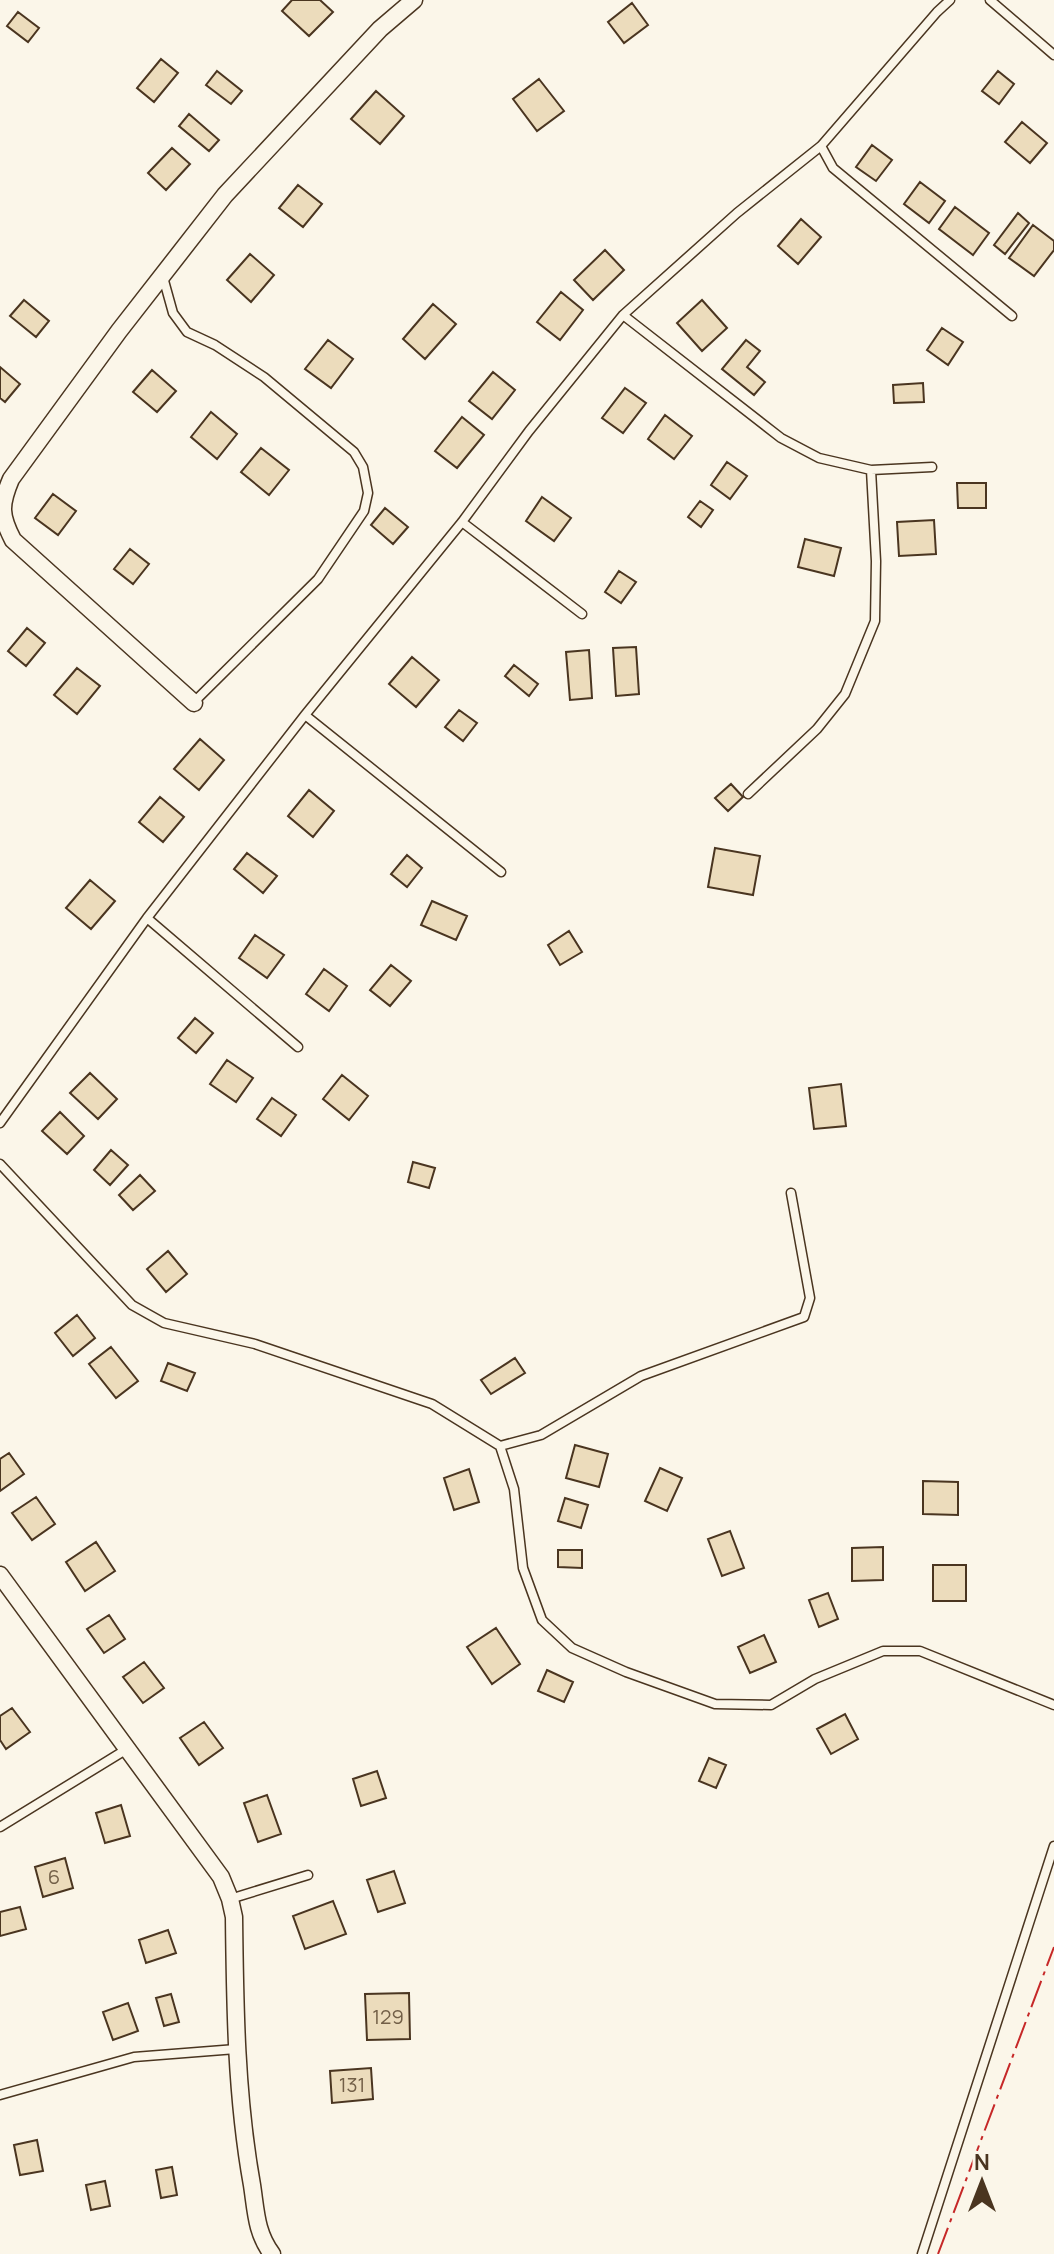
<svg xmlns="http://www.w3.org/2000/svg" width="1054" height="2254" viewBox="0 0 1054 2254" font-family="Manrope,sans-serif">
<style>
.building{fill:#ecdcbc;stroke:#4a3520;stroke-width:2}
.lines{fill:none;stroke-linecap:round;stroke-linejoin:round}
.lane-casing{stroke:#4a3520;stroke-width:11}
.street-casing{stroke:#4a3520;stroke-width:19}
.lane{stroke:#fbf6e9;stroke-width:8}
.street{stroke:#fbf6e9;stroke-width:16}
.power{stroke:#c62828;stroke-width:2;stroke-dasharray:28 6 4 6;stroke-linecap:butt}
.labels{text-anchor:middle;stroke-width:6;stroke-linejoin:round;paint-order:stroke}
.number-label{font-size:20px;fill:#725f47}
</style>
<rect width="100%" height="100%" fill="#fbf6e9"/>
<path class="building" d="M292 0H320L333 12 309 36 282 11Z
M632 3 648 25 624 43 608 22Z
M18 12 39 28 28 42 7 26Z
M161 59 178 73 154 102 137 88Z
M217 71 242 91 231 104 206 85Z
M998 71 1014 84 999 104 982 91Z
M539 79 564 111 537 131 513 99Z
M376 91 404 116 380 144 351 119Z
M189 114 219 140 209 151 179 126Z
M1022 122 1047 143 1030 163 1005 142Z
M872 145 892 160 876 181 856 167Z
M172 148 190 164 166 190 148 173Z
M920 182 945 201 929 223 904 204Z
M298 185 322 204 303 227 279 208Z
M955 207 989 233 973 255 939 229Z
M1018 213 1029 223 1005 254 994 245Z
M801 219 821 237 798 264 778 246Z
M1033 225 1054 241V250L1034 276 1009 258Z
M605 250 624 270 593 300 574 280Z
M250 254 274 275 251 302 227 280Z
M561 292 583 310 560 340 537 322Z
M24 300 49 321 36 337 10 316Z
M702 300 727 328 702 351 677 323Z
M433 304 456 324 425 359 403 339Z
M942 328 963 342 948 365 927 350Z
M328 340 353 359 331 388 305 369Z
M746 340 760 351 747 367 765 382 754 395 722 369Z
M0 367 20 384 5 402 0 398Z
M152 370 176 391 157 412 133 392Z
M493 372 515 390 492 419 469 401Z
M923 383 924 402 894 403 893 385Z
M625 388 646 403 623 433 602 418Z
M211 412 237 434 217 459 191 437Z
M665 415 692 436 674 459 648 439Z
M462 417 484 435 457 468 435 451Z
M261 448 289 470 269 495 241 472Z
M727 462 747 476 730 499 711 485Z
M957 483H986V508H958Z
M53 494 76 511 58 535 35 518Z
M542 497 571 518 554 541 526 521Z
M700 501 713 510 701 527 688 517Z
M385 508 408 527 393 544 371 525Z
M934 520 936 554 899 556 897 522Z
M805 539 841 548 834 576 798 567Z
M130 549 149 564 133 584 114 569Z
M619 571 636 582 621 603 605 592Z
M27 628 45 643 26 666 8 651Z
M636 647 639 694 616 696 613 648Z
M589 650 592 698 570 700 566 652Z
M412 657 439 680 416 707 389 684Z
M514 665 538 684 529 696 505 676Z
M77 668 100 686 77 714 54 695Z
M459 710 477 723 463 741 445 727Z
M200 739 224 760 199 790 174 769Z
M731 784 743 797 728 811 715 798Z
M309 790 334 811 313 837 288 816Z
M160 797 184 817 163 842 139 822Z
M715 848 760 856 753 895 708 887Z
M247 853 277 876 263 893 234 869Z
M407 855 422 868 407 887 391 874Z
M90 880 115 901 91 929 66 908Z
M432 901 467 916 456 940 421 925Z
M569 931 582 952 560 965 548 945Z
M255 935 284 955 267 978 239 958Z
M391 965 411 981 390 1006 370 990Z
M324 969 347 986 329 1011 306 994Z
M195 1018 213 1033 196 1053 178 1038Z
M227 1060 253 1078 236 1102 210 1084Z
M90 1073 117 1099 98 1119 70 1093Z
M342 1075 368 1096 349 1120 323 1099Z
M841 1084 846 1126 814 1129 809 1088Z
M272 1098 296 1115 281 1136 257 1119Z
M60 1112 84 1136 67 1154 42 1131Z
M111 1150 128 1165 110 1185 94 1170Z
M413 1162 435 1168 429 1188 408 1182Z
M140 1175 155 1191 133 1210 119 1195Z
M168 1251 187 1274 166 1292 147 1269Z
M77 1315 95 1338 73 1356 55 1333Z
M111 1347 138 1381 116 1398 89 1364Z
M515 1358 525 1373 491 1394 481 1380Z
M168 1363 195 1373 187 1391 161 1381Z
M575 1445 608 1454 599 1487 566 1478Z
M9 1453 24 1474 0 1491V1459Z
M660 1468 682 1478 667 1511 645 1501Z
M469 1469 479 1502 454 1510 444 1478Z
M923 1481 958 1482V1515L923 1514Z
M36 1497 55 1524 32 1540 12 1513Z
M565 1498 588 1505 581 1528 558 1521Z
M730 1531 744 1568 722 1576 708 1539Z
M96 1542 115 1571 85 1591 66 1562Z
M883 1547V1580L852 1581V1548Z
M558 1550H582V1568L558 1567Z
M933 1565H966V1601H933Z
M828 1593 838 1619 819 1627 809 1600Z
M109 1615 125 1639 104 1653 87 1629Z
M496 1628 520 1664 492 1684 467 1647Z
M764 1635 776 1662 750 1673 738 1647Z
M144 1662 164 1688 143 1703 123 1677Z
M547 1670 573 1682 564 1702 538 1691Z
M12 1708 30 1732 6 1749 0 1740V1716Z
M845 1714 858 1739 831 1754 817 1729Z
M204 1722 223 1748 199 1765 180 1738Z
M709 1758 726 1765 716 1788 699 1781Z
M377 1771 386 1798 361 1806 353 1779Z
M267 1795 281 1834 258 1842 244 1803Z
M121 1805 130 1836 105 1843 96 1813Z
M65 1858 73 1888 43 1897 35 1867Z
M394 1871 405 1903 378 1912 367 1880Z
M333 1901 346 1934 305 1949 293 1916Z
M20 1907 26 1929 0 1936V1912Z
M168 1930 176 1953 146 1963 139 1940Z
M409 1993 410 2039 367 2040 365 1994Z
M171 1994 179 2022 164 2026 156 1998Z
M128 2003 138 2031 113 2040 103 2012Z
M371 2068 373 2099 332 2103 330 2071Z
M37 2140 43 2171 20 2175 14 2145Z
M172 2167 177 2195 161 2198 156 2170Z
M105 2181 110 2206 91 2210 86 2185Z"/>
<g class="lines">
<g class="lane-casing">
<path id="lane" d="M990 0 1054 55
M821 146 833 168 1012 316
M163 277 173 313 187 332 215 345 264 377 354 452 363 467 368 493 364 511 318 579 194 702
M623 315 781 438 819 458 871 470 932 467
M462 522 582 614
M305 715 501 872
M748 794 817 729 845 694 875 621 876 561 871 470
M147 918 298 1047
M0 1123 147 918 305 715 462 522 529 431 623 315 737 213 821 146 937 12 950 0
M0 1164 132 1305 164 1323 255 1344 432 1404 500 1446 541 1435 641 1376 804 1317 810 1298 791 1193
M500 1446 514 1489 523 1568 542 1620 572 1648 626 1672 715 1704 771 1705 815 1679 883 1651H920L1054 1705
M0 1827 127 1749
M230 1899 308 1875
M0 2095 134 2057 236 2049
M922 2254 1054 1846"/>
</g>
<g class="street-casing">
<path id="street" d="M194 703 13 540C0 515 0 505 11 479L119 331 225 195 380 29 414 0
M0 1575 221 1877 230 1899 234 1917C235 2007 236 2096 252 2185 256 2211 256 2233 272 2254"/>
</g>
<use href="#lane" class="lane"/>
<use href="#street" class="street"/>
<path class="power" d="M938 2254 1054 1947"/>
</g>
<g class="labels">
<g class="number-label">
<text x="54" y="1884">6</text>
<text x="388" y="2024">129</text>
<text x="352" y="2092">131</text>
</g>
</g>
<g transform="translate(982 2182)" stroke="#fbf6e9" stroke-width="6" paint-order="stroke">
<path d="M0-6L14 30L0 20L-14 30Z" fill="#4a3520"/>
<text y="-12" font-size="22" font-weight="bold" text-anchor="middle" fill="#4a3520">N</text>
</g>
</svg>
